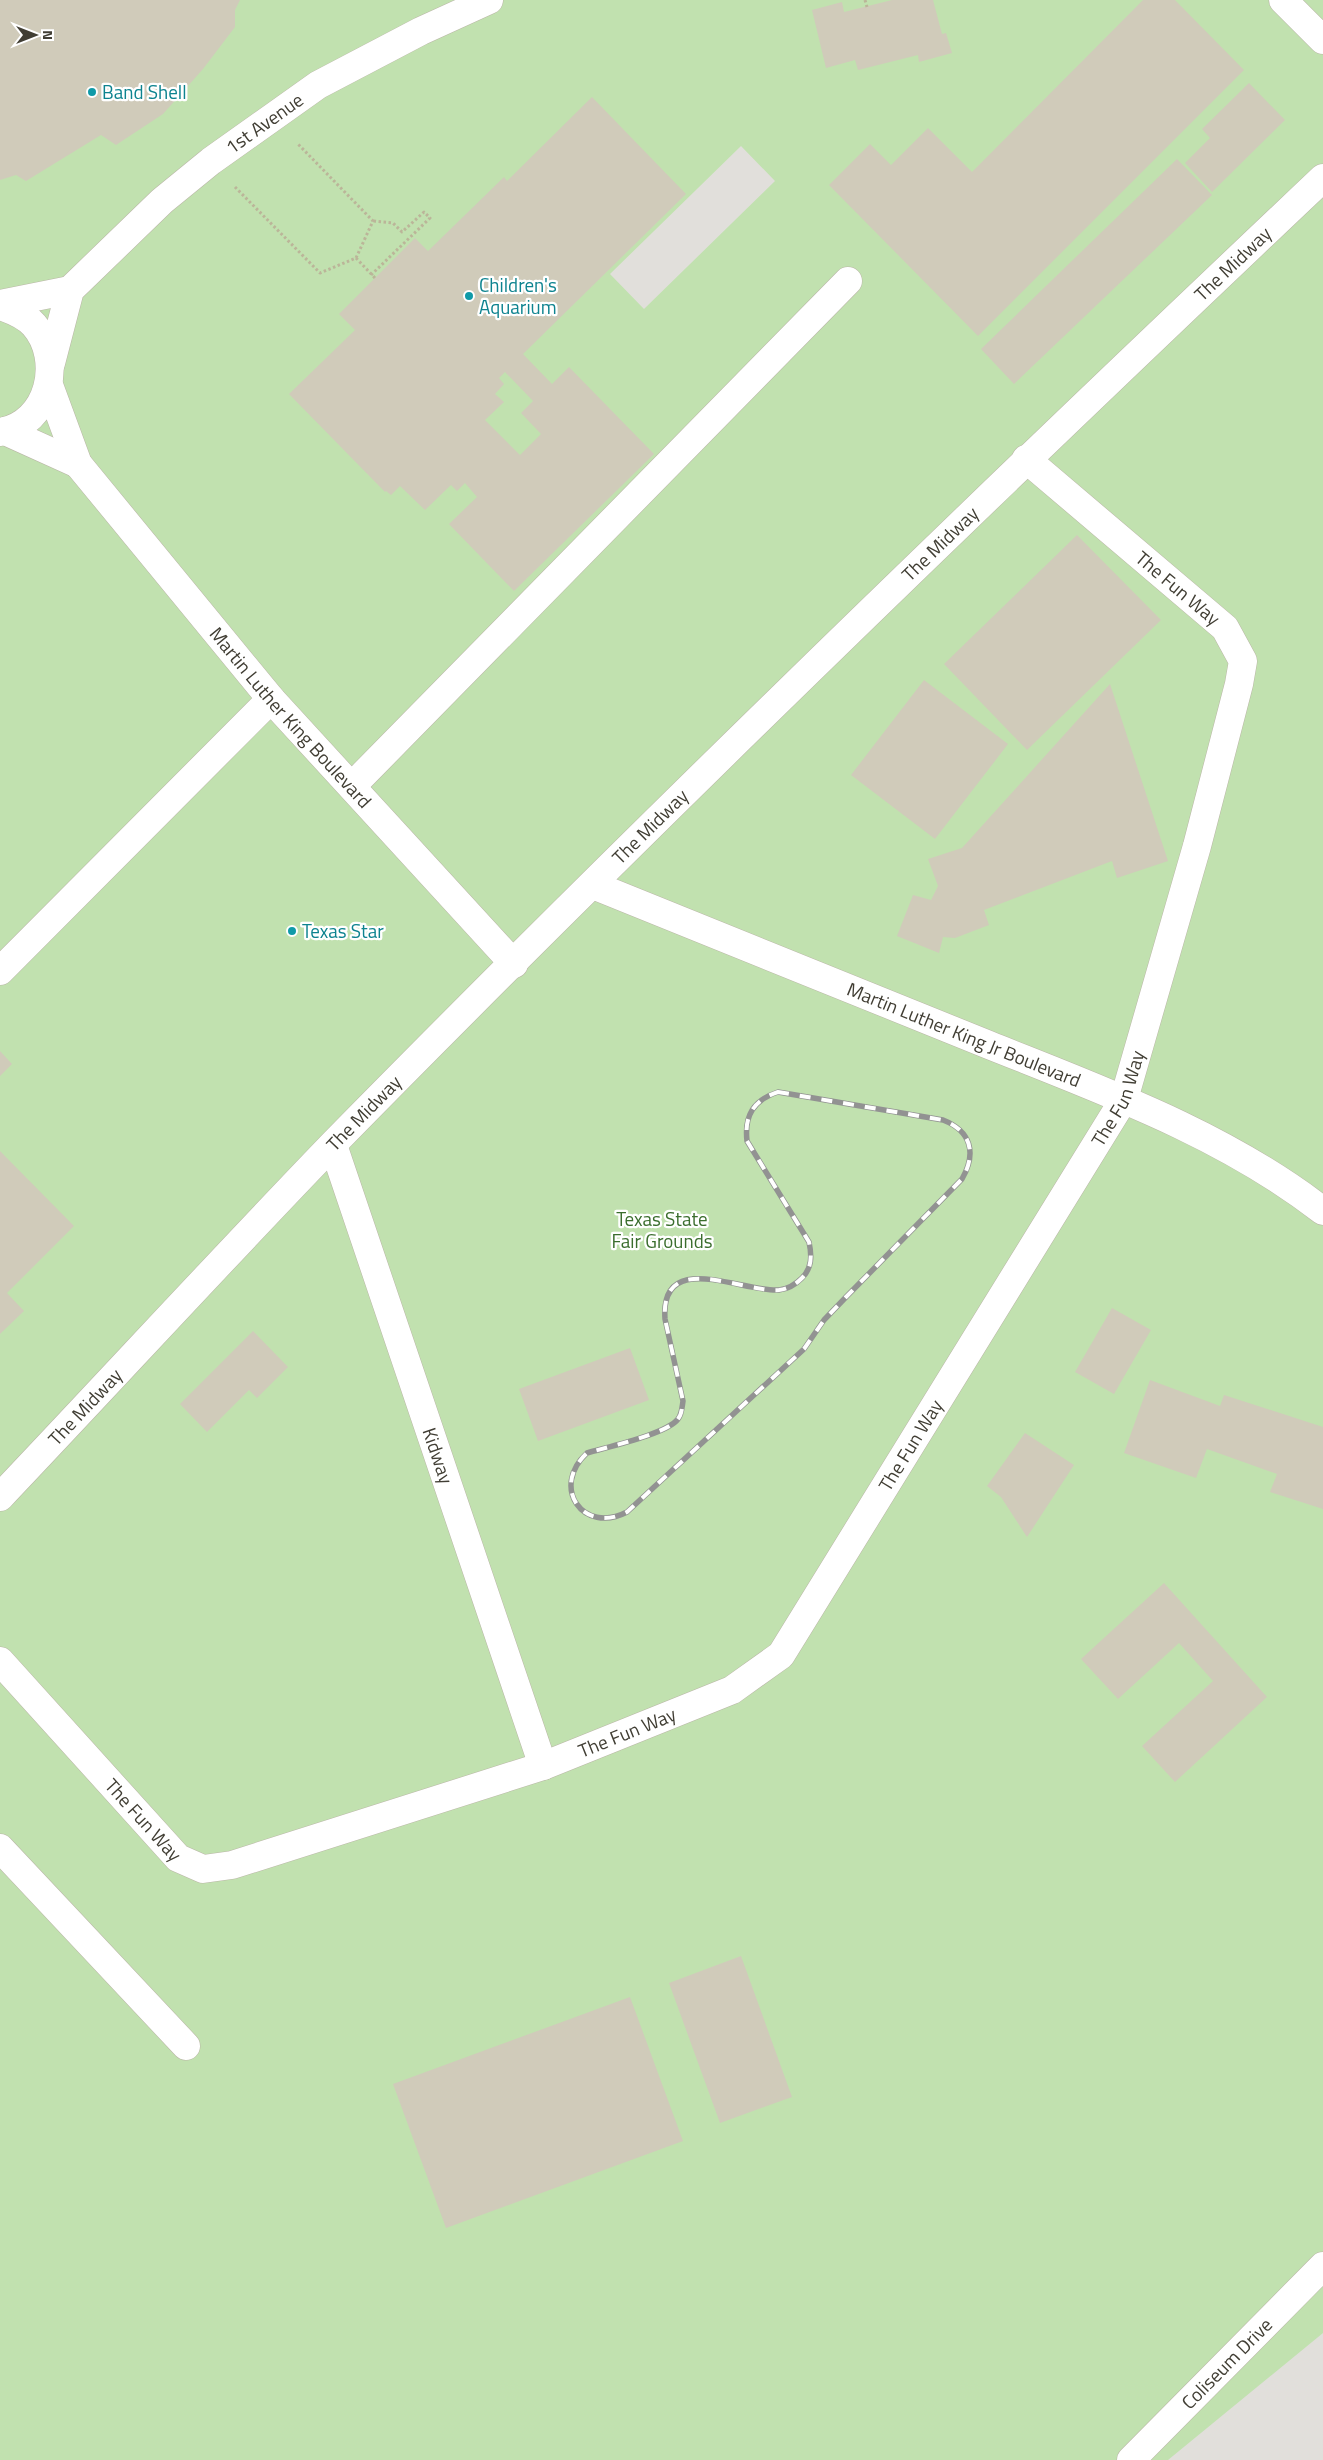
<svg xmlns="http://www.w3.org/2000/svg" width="1323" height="2460" viewBox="0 0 1323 2460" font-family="'Titillium Web',sans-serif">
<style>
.green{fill:#c1e1af}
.parking{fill:#e1dfdb}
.building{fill:#d0cbba;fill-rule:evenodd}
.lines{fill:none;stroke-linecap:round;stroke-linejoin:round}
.minor-casing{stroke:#bab7a7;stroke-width:29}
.path{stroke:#bbb599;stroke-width:3;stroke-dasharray:2.5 2.5;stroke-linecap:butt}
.minor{stroke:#fff;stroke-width:28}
.rail-casing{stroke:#929292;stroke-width:5.5}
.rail{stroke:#fff;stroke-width:4;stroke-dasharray:11;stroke-linecap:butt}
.culture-dot{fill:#0f9aa8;stroke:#fff;stroke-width:2}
.labels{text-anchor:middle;stroke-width:4.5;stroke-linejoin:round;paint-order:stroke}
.culture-label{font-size:19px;fill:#0d838f;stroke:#fff;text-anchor:start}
.street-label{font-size:19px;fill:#413e34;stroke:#fff}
.park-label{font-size:19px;fill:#3a6d2d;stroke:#fff}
</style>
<rect width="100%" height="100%" fill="#f0eee3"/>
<path class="green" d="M0 0H1323V2460H0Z"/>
<path class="parking" d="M741 146 775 181 644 309 610 274Z
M1323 2333V2460H1168Z"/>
<path class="building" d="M0 0H240L235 10V27L203 69 163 114 116 145 101 135 26 181 16 175 0 180Z
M892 0H933L942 34 946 33 952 53 919 62 918 55 858 70 855 60 826 68 812 10 842 2 844 12Z
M1143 0H1175L1244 70 978 336 829 185 870 144 891 165 928 128 972 172Z
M1249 83 1285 120 1212 192 1185 163 1210 138 1202 129Z
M592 97 686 194 523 354 552 384 569 367 654 454 514 591 449 524 477 497 465 483 457 491 451 485 425 510 400 486 391 495 386 491 385 492 289 394 355 330 339 314 415 238 428 251 504 177 507 181ZM505 372 533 401 521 413 541 434 520 455 485 420 504 402 495 394 504 384 499 378Z
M1177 159 1212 195 1014 384 981 349Z
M1077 535 1161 620 1027 750 944 664Z
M924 680 1008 744 935 839 851 775Z
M1110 684 1168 861 1117 878 1112 861 984 910 989 925 955 938 943 937 939 953 897 936 913 895 931 900 938 886 928 859 962 848Z
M0 1051 12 1064 0 1076Z
M0 1151 74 1226 7 1293 24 1311 0 1334Z
M1112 1308 1151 1330 1114 1394 1075 1372Z
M253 1331 288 1367 257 1398 249 1390 207 1432 180 1404Z
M630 1348 649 1400 538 1441 519 1389Z
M1150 1380 1220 1406 1224 1395 1323 1427V1509L1270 1492 1277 1474 1207 1449 1196 1478 1124 1453Z
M1025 1433 1074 1465 1027 1537 1001 1497 987 1486Z
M1164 1583 1267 1697 1175 1782 1142 1746 1213 1681 1179 1643 1118 1699 1081 1659Z
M741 1956 792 2097 720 2123 669 1983Z
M630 1997 683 2141 446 2228 393 2084Z"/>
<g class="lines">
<g class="minor-casing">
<g id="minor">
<path d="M1283 0 1323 40"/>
<path d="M0 304 70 290"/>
<path d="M0 306C12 310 25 315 34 325 64 359 50 424 0 432"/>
<path id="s1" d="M51 363 70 290 162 201 211 161 318 85 421 31 489 0"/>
<path id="s2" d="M49 385 78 464 271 699 514 964"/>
<path d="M5 431 78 464"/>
<path d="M352 786 848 281"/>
<path id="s3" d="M593 885C725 938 857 991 989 1045 1104 1091 1224 1134 1323 1211"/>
<path d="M0 971 271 699"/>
<path id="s4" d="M333 1145 543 1766"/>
<path id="s5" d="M0 1497C112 1379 222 1259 335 1142 657 814 989 494 1323 178"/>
<path id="s6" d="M0 1661 178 1858 203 1869 232 1865 543 1766 732 1690 781 1655 1124 1099 1197 846 1239 684 1243 661 1225 628 1026 459"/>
<path d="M0 1848 186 2046"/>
<path id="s7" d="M1131 2460 1323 2266"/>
</g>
</g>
<path class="path" d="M865 0 867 7
M235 187 320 273 356 258 373 221 297 143
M356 258 375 278
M371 275 430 218 424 212 402 232 393 223 373 221"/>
<use href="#minor" class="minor"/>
<g class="rail-casing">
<path id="rail" d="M778 1092 943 1120C971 1131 977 1153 962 1179L846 1297 824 1320 804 1349 627 1512C583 1535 550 1487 587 1453 607 1447 667 1434 678 1419 682 1414 682 1407 683 1401L665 1319C660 1248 743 1293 779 1290 788 1289 795 1285 802 1278 812 1268 812 1256 809 1242L747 1141C744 1115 754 1100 778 1092Z"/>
</g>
<use href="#rail" class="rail"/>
</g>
<g class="culture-dot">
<circle cx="92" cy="92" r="5"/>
<circle cx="469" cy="296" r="5"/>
<circle cx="292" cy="931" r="5"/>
</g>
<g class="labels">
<g class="culture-label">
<text x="102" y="99">Band Shell</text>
<text x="479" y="292">Children's<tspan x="479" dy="22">Aquarium</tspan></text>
<text x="302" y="938">Texas Star</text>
</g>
<g class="street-label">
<text dy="7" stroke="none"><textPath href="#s1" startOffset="332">1st Avenue</textPath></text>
<text dy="7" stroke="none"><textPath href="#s5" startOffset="1744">The Midway</textPath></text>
<text dy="7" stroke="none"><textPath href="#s5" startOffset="1339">The Midway</textPath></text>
<text transform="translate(1178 588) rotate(40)" y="7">The Fun Way</text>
<text dy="7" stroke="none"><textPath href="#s2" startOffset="415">Martin Luther King Boulevard</textPath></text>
<text dy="7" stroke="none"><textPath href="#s5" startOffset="934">The Midway</textPath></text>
<text dy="7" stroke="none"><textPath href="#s3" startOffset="400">Martin Luther King Jr Boulevard</textPath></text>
<text dy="7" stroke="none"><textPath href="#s6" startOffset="1564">The Fun Way</textPath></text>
<text dy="7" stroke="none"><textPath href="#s5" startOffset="529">The Midway</textPath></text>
<text dy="7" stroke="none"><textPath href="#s5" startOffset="124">The Midway</textPath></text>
<text dy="7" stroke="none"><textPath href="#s6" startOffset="1159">The Fun Way</textPath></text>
<text dy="7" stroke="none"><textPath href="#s4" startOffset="328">Kidway</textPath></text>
<text dy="7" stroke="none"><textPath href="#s6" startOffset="739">The Fun Way</textPath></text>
<text dy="7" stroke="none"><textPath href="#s6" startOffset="214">The Fun Way</textPath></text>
<text dy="7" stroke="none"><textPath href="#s7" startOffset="136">Coliseum Drive</textPath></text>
</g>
<g class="park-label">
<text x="662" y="1226">Texas State<tspan x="662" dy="22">Fair Grounds</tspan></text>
</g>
</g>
<g transform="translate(35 35) rotate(90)" stroke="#ffffff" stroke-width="4" paint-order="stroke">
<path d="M0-4L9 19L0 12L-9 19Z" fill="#413e34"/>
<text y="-8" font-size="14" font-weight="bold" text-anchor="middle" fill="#413e34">N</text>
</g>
</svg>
